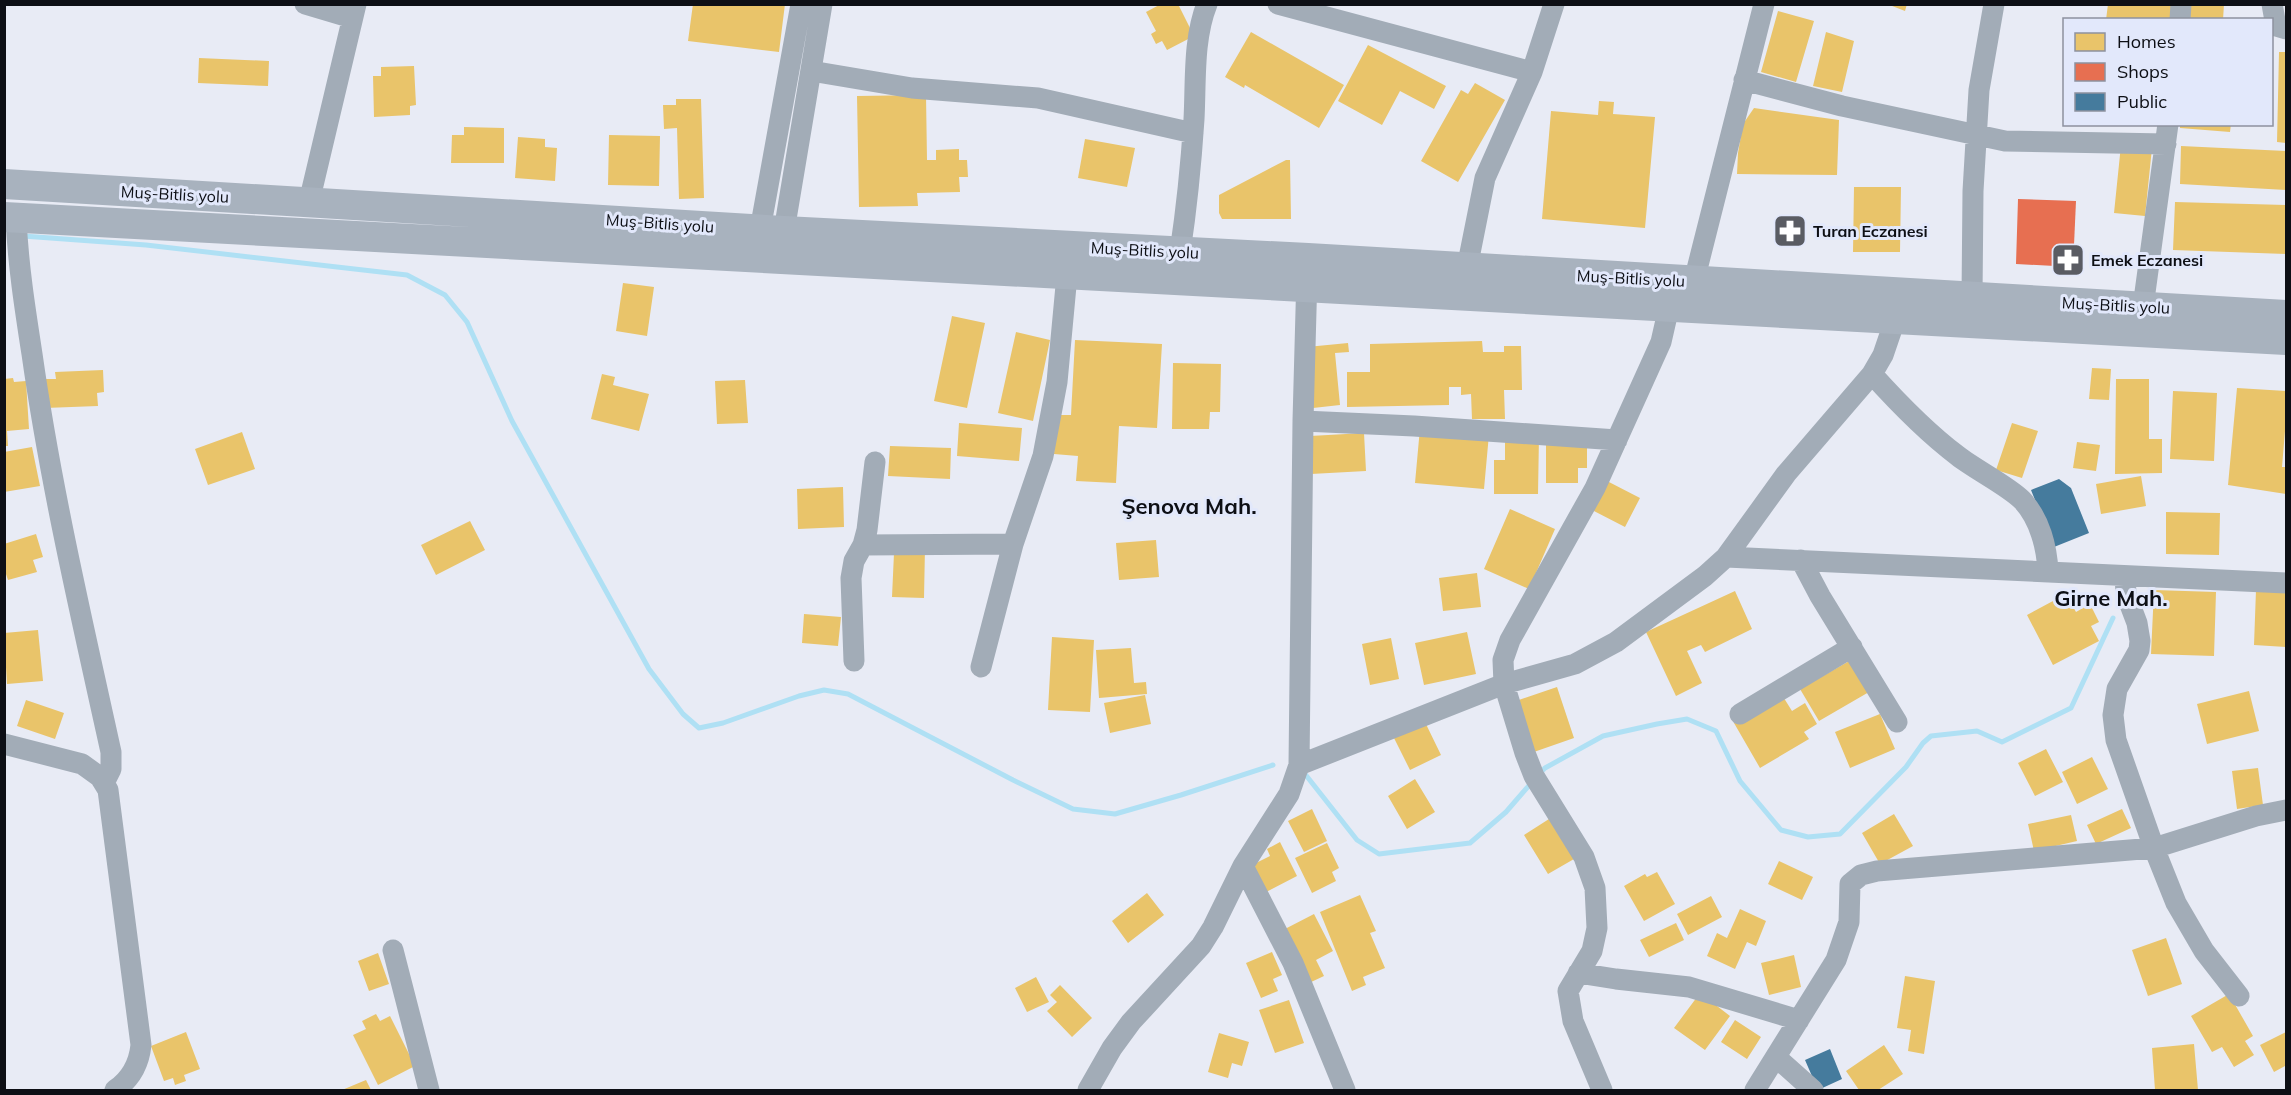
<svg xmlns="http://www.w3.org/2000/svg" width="2291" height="1095" viewBox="0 0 2291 1095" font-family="Mulish,sans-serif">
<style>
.homes{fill:#e9c46a}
.shops{fill:#e76f51}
.public{fill:#457b9d}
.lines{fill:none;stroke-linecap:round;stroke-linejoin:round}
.stream{stroke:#afe0f4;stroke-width:5}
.minor{stroke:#a2acb7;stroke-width:21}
.highway{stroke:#a8b2be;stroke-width:30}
.labels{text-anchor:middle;stroke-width:6;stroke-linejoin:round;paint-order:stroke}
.street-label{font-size:16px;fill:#0d0f15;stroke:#e2e8fb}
.poi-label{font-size:16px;font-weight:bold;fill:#0d0f15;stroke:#e2e8fb;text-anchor:start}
.district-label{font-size:22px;font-weight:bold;fill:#0d0f15;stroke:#e2e8fb}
</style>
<rect width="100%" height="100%" fill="#e8ebf5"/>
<path class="homes" d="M693 4H785L779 52 688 41Z
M1161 4H1178L1194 36 1167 50 1162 41 1156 44 1151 34 1156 31 1146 12Z
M1887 4H1907L1905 11Z
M2108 4H2172L2170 20H2106Z
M2188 4H2224L2223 20H2187Z
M1778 11 1814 21 1796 82 1761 72Z
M1251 32 1344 85 1319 128 1245 85 1244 88 1225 77Z
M1826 32 1854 41 1842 92 1813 86Z
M1368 45 1446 86 1434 109 1400 91 1382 125 1338 101Z
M2279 52H2286V143L2277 142Z
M199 58 269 61 268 86 198 83Z
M414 66 416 105 410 106V115L374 117 373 76H381V67Z
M1475 83 1505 100 1458 182 1421 161 1461 90 1468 94Z
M926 95 927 160H936V150L959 149V160H967L968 177H959L960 192 917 193 918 206 859 207 857 96Z
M676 99H701L704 198 679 199 677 128 664 129 663 105H676Z
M1599 101 1614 102 1613 114 1655 117 1645 228 1542 219 1551 111 1598 115Z
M1754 108 1839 120 1837 175 1737 174 1738 153 1743 124Z
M2180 124H2231L2230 132 2180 128Z
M464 127 504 128V163H451L452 135H464Z
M609 135 660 136 659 186 608 185Z
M518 137 545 139V147L557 148 555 181 515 178Z
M1085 139 1135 148 1127 187 1078 178Z
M2121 145 2152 148 2145 216 2114 213Z
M2181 146 2286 151V190L2180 184Z
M1286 160H1290L1291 219H1222L1219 213V195Z
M1854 187H1901L1900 252H1853Z
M2175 202 2286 205V254L2173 250Z
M623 283 654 287 647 336 616 331Z
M952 316 985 323 967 408 934 401Z
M1016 332 1050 340 1033 421 998 413Z
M1075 340 1162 344 1157 428 1119 426 1116 483 1076 481 1078 456 1054 454 1056 415H1071Z
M1482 341 1483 352H1504V346H1521L1522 390H1504L1505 419H1472L1471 394 1461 395V387H1449V405L1347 407V372H1370V344Z
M1348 343 1349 352 1335 353 1340 405 1313 408 1307 347Z
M1173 363 1221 364 1220 412H1210L1209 429H1172Z
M2092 368 2111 369 2109 400 2089 399Z
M103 370 104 392 97 393 98 406 45 408 44 379H56L55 372Z
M602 374 615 377 613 385 649 394 639 431 591 419Z
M13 378 14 382 26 381 29 429 7 431 8 446H4V379Z
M2116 379H2149V439H2162V473L2115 474Z
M745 380 748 423 717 424 715 381Z
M2237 388 2286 391V419L2282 467H2286V494L2228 485Z
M2173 391 2217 393 2214 461 2170 459Z
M959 423 1022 428 1019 461 957 456Z
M2012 423 2038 431 2022 478 1996 470Z
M1420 428 1489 434 1484 489 1415 483Z
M242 432 255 469 208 485 195 449Z
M1364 433 1366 471 1311 474 1310 436Z
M1505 435H1539L1538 494H1494V460H1505Z
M1587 439V468H1578V483H1546V440Z
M2077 442 2100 445 2096 471 2073 468Z
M890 446 951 448 950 479 888 476Z
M32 447 40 486 4 492V452Z
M2141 476 2146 506 2101 514 2096 484Z
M1607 481 1640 498 1625 527 1592 510Z
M843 487 844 527 798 529 797 489Z
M1510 509 1555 529 1529 589 1484 569Z
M2166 512 2220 513 2219 555 2166 554Z
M470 521 485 550 436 575 421 545Z
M36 534 43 557 33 560 37 572 8 580 4 568V544Z
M1156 540 1159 577 1119 580 1116 543Z
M925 547 924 598 892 597 894 553Z
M1477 573 1481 607 1443 611 1439 578Z
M2154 590 2216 592 2214 656 2151 654Z
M2256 590 2286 591V647L2254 645Z
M1735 591 1752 629 1705 652 1701 645 1687 651 1702 683 1676 696 1646 632Z
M2066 594 2076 612 2090 604 2099 622 2091 626 2099 641 2053 665 2027 615Z
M804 614 841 617 838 646 802 643Z
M38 630 43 681 7 684 4 633Z
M1467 632 1476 674 1424 685 1415 643Z
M1052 637 1094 640 1090 712 1048 710Z
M1391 638 1399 679 1370 685 1362 644Z
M1131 648 1134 683 1146 682 1147 694 1099 698 1096 650Z
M1851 660 1869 692 1819 721 1800 689Z
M1557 687 1574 738 1531 753 1513 702Z
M2249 691 2259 731 2207 744 2197 704Z
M1145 695 1151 724 1110 733 1104 703Z
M1782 695 1792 711 1805 703 1817 724 1804 732 1809 739 1760 768 1734 723Z
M26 700 64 713 55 739 17 726Z
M1880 714 1895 749 1850 768 1835 732Z
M1423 718 1441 755 1410 770 1392 734Z
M2046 749 2063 782 2035 796 2018 763Z
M2092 757 2108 789 2077 804 2062 772Z
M2258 768 2263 805 2237 809 2232 771Z
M1415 779 1435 812 1407 829 1388 796Z
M1312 809 1327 841 1304 852 1288 821Z
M2122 809 2131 828 2096 844 2087 825Z
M1894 814 1913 846 1880 864 1862 833Z
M2071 815 2077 841 2034 851 2028 824Z
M1549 819 1574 859 1548 874 1524 835Z
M1280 842 1297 876 1266 892 1252 865 1270 856 1267 849Z
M1327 843 1339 868 1332 872 1336 881 1312 893 1295 858Z
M1779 861 1813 877 1802 900 1768 884Z
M1657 872 1675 904 1644 921 1624 886 1645 874 1647 877Z
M1147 893 1164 915 1128 943 1112 921Z
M1360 895 1376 931 1370 933 1385 968 1363 977 1366 985 1352 991 1320 912Z
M1711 896 1722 917 1688 935 1677 914Z
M1740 909 1766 921 1756 946 1747 942 1735 969 1707 956 1717 933 1727 938Z
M1314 914 1333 951 1316 960 1324 976 1309 983 1283 930Z
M1676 923 1684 940 1649 957 1640 940Z
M2166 938 2182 984 2148 996 2132 950Z
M1272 952 1282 975 1273 979 1278 991 1261 998 1246 963Z
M378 953 389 984 369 991 358 961Z
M1794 955 1801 987 1769 995 1761 963Z
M1905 976 1935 981 1924 1054 1908 1051 1911 1030 1897 1028Z
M1036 977 1049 1002 1027 1012 1015 988Z
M1060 985 1092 1018 1072 1037 1047 1011 1057 1002 1050 995Z
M1700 993 1730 1016 1705 1050 1674 1028Z
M2229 994 2253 1036 2245 1041 2254 1055 2234 1067 2222 1047 2212 1052 2191 1016Z
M1289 1000 1304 1043 1275 1053 1259 1010Z
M376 1014 380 1021 390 1016 415 1066 378 1085 353 1035 366 1029 362 1021Z
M1735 1020 1761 1037 1747 1059 1721 1042Z
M186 1032 200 1069 184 1075 186 1081 175 1085 173 1078 164 1081 151 1046Z
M2286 1032V1069L2285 1066 2274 1072 2260 1045Z
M1219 1033 1249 1042 1242 1066 1232 1063 1228 1078 1208 1072Z
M2194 1044 2198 1090H2155L2152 1048Z
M1884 1045 1903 1074 1878 1090H1859L1846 1071Z
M366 1080 371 1090H342Z"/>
<path class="shops" d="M2018 199 2076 201 2073 267 2016 264Z"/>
<path class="public" d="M2059 479 2071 488 2089 533 2054 547 2031 490Z
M1830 1049 1842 1079 1818 1090 1805 1060Z"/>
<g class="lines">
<path class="stream" d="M23 236 146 245 407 275 445 295 467 322 512 421 649 669 683 714 699 728 723 723 799 696 824 690 848 694 1013 780 1073 809 1115 814 1181 795 1273 765
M1540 773 1545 768 1603 736 1657 724 1687 719 1716 731 1740 781 1781 830 1808 837 1840 834 1906 767 1923 743 1931 736 1977 731 2002 742 2071 708 2113 618
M1305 774 1357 840 1379 854 1470 843 1506 812 1532 782"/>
<path class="minor" d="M305 4 352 18
M1278 4 1532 72
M2272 4 2276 26 2286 29
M2180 20 2181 4
M811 71 912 88 1038 98 1193 133
M1744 80 1842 106 2005 141 2166 144
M309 202 356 4
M16 218C18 264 25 309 32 354 51 488 82 620 111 752V769L104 783
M760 230 801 4
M784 231 822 4
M1180 252C1187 206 1191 165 1194 119 1196 82 1193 39 1207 4
M1467 268 1485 178 1532 72 1554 4
M1694 281 1764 4
M1972 297 1973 191 1979 90 1994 4
M2143 307 2168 124
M1872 374C1899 404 1926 432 1958 456 1976 470 2008 486 2022 500 2040 519 2047 548 2048 572
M1303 421 1414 426 1617 440
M863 545 1013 544
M1726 557 2286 583
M1801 560 1820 596 1897 722
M2125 576 2126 594 2137 623 2140 641 2139 650 2117 689 2113 715 2116 740 2154 848 2176 903 2204 951 2239 996
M854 661 851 578 854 561 863 545 867 530 875 462
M981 667 1013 544 1043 456 1057 382 1067 275
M1740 714 1852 647
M4 744 82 764 100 777 108 790 141 1045C139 1064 131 1079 115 1090
M1299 765 1303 421 1307 274
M1243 866 1293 963 1345 1090
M393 950 429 1090
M1578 973 1616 979 1689 987 1799 1020
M1776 1057 1813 1090
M1088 1090 1112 1048 1131 1022 1201 946 1213 927 1243 866 1289 794 1299 765 1504 684 1575 664 1616 642 1705 576 1726 557 1786 474 1872 374 1883 355 1899 308
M1602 1090 1573 1021 1568 991 1592 951 1597 928 1595 888 1584 857 1534 776 1525 753 1504 684 1503 660 1510 640 1595 488 1661 342 1669 307
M1755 1090 1836 960 1849 922 1850 884 1861 875 1877 871 2154 848 2256 816 2286 810"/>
<path class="highway" d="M4 184 784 231 1308 258 2286 315
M4 217 2286 340"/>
</g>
<defs>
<g id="pharmacy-square" transform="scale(1.725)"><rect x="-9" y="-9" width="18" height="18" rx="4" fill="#5a5c63" stroke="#e2e8fb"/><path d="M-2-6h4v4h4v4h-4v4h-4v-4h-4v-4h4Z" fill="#fff"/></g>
</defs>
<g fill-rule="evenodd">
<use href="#pharmacy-square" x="1790" y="231"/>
<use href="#pharmacy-square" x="2068" y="260"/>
</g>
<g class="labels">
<g class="street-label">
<text transform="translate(175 194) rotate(3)" y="6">Muş-Bitlis yolu</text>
<text transform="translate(660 223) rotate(4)" y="6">Muş-Bitlis yolu</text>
<text transform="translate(1145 250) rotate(3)" y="6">Muş-Bitlis yolu</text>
<text transform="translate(1631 278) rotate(3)" y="6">Muş-Bitlis yolu</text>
<text transform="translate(2116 305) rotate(3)" y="6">Muş-Bitlis yolu</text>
</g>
<g class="poi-label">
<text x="1813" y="237">Turan Eczanesi</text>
<text x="2091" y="266">Emek Eczanesi</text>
</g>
<g class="district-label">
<text x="1189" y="514">Şenova Mah.</text>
<text x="2111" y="606">Girne Mah.</text>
</g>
</g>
<rect width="2291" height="1095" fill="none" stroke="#0d0f15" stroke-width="12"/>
<rect x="2063" y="18" width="210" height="108" fill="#e2e8fb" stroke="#8d919f" stroke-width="1.5"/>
<rect x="2075" y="33" width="30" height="18" fill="#e9c46a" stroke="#8d919f" stroke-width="1.5"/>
<text x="2117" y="48" font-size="18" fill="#0d0f15">Homes</text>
<rect x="2075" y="63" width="30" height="18" fill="#e76f51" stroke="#8d919f" stroke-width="1.5"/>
<text x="2117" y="78" font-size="18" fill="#0d0f15">Shops</text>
<rect x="2075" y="93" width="30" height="18" fill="#457b9d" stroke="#8d919f" stroke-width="1.5"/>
<text x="2117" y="108" font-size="18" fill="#0d0f15">Public</text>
</svg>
